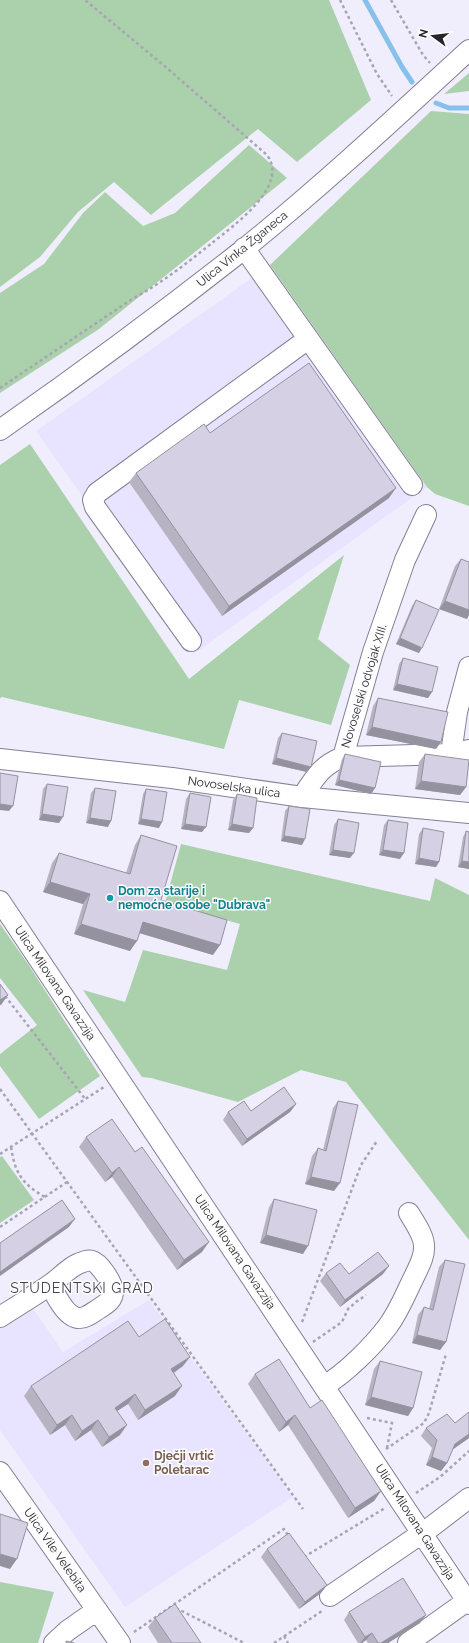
<svg xmlns="http://www.w3.org/2000/svg" width="469" height="1643" viewBox="0 0 469 1643" font-family="Raleway,sans-serif">
<style>
.built{fill:#e8e4ff}
.green{fill:#abd0ac}
.lines{fill:none;stroke-linecap:round;stroke-linejoin:round}
.stream{stroke:#87c0ea;stroke-width:5}
.minor-casing{stroke:#838192;stroke-width:22}
.path{stroke:#a6a5b1;stroke-width:2.5;stroke-dasharray:3 3;stroke-linecap:butt}
.minor{stroke:#fff;stroke-width:20}
.wall{fill:#b7b3c3}
.shaded-wall{fill:#95929f}
.building{fill:#d5d0e3;stroke:#95929f}
.culture-dot{fill:#0f9aa8;stroke:#fdfdfd;stroke-width:1.5}
.education-dot{fill:#8d6e63;stroke:#fdfdfd;stroke-width:1.5}
.labels{text-anchor:middle;stroke-width:3;stroke-linejoin:round;paint-order:stroke}
.street-label{font-size:12px;fill:#26252c;stroke:#fdfdfd}
.culture-label{font-size:12px;font-weight:bold;fill:#0d838f;stroke:#fdfdfd;text-anchor:start}
.education-label{font-size:12px;font-weight:bold;fill:#785e54;stroke:#fdfdfd;text-anchor:start}
.quarter-label{font-size:14px;letter-spacing:1px;fill:#444151;stroke:#fdfdfd}
</style>
<rect width="100%" height="100%" fill="#f0eefd"/>
<path class="built" d="M270 265 427 487 194 654 36 431Z
M149 1300 293 1497 125 1607 0 1430V1329L32 1307 63 1352Z"/>
<path class="green" d="M0 0H329L371 100 297 162 258 129 151 215 114 182 78 212 40 257 0 287Z
M469 73V91L444 94Z
M431 111 469 114V506L435 494 427 487 270 265Z
M249 145 287 178 99 329 0 393V293L44 264 83 213 105 192 143 226 175 213Z
M30 444 189 679 344 555 318 639 350 665 331 725 239 700 224 749 2 697 0 698V465Z
M181 844 430 901 435 878 469 895V1240L346 1082 301 1070 238 1102 151 1078 142 1077 83 990 125 1002 143 950 227 970 240 924 165 903Z
M0 924 28 964 100 1076 39 1119 0 1066V1054L37 1025 0 978Z
M2 1156 34 1200 0 1223V1157Z
M0 1582 54 1592 38 1643H0Z"/>
<g class="lines">
<path class="stream" d="M365 0 402 67 412 82
M436 103 449 108H469"/>
<g class="minor-casing">
<path id="minor" d="M244 248 412 485
M0 430C83 372 164 312 244 249 322 186 395 118 469 50
M426 515 405 560 373 652 343 757 451 754
M191 641 95 507 93 500 97 493 308 339
M469 667 457 712 451 754 469 750
M0 759 172 778 302 797 469 813
M302 797C315 778 320 766 343 757
M0 901 469 1604
M0 1317C17 1306 34 1296 51 1284 61 1277 71 1265 83 1262 85 1261 90 1260 92 1261 100 1263 114 1285 113 1292 113 1300 106 1304 100 1308 96 1310 92 1314 87 1316 69 1326 57 1297 50 1285
M324 1386C346 1373 373 1346 388 1326 399 1311 406 1293 414 1277 418 1268 425 1257 424 1246 424 1235 414 1222 409 1213
M0 1472 120 1643
M330 1596 431 1527 469 1498
M54 1643 67 1631 97 1610
M408 1643 467 1601"/>
</g>
<path class="path" d="M340 0 377 74 392 96
M391 0 423 55 430 63
M0 388 132 299C162 283 187 263 212 243 233 226 290 186 267 155L168 69 85 0
M5 996 86 1100
M0 1089 303 1509
M11 1147C15 1173 22 1184 45 1197
M0 1154 104 1087
M0 1227 67 1182
M302 1322 361 1165 377 1141
M313 1342 342 1322 348 1309 356 1302 366 1295
M367 1418 392 1423 387 1448
M386 1449 424 1423 429 1413 446 1354
M416 1493 440 1477 469 1451
M304 1557 385 1508
M176 1608 244 1643
M134 1632 284 1529 289 1537
M284 1636 288 1643
M274 1643 322 1611"/>
<use href="#minor" class="minor"/>
</g>
<path class="wall" d="M210 433 389 498 222 616 129 482 136 473Z
M461 559 467 619 439 609 455 566Z
M416 600 419 653 396 644 412 606Z
M403 658 432 692 428 698 393 690 399 664Z
M378 698 436 749 366 735 373 706Z
M282 733 307 772 272 764 278 738Z
M345 754 375 788 371 794 335 785 342 759Z
M425 754 466 787 460 795 415 789 419 762Z
M47 784 59 823 39 820 43 789Z
M95 788 108 827 86 823 91 793Z
M146 789 159 828 138 824 143 794Z
M190 793 202 832 181 829 186 799Z
M237 794 253 828 249 833 228 830 233 800Z
M289 806 302 845 281 841 285 811Z
M338 819 350 858 329 855 334 825Z
M388 820 400 859 379 855 384 825Z
M423 828 439 862 436 867 415 864 419 834Z
M466 831 469 869 458 867 463 837Z
M141 835 161 900 213 955 139 933 130 951 74 934 83 904 43 892 52 863 59 853 126 873 135 845Z
M338 1101 334 1191 305 1184 312 1156 318 1148 323 1150 333 1108Z
M296 1104 290 1112 242 1146 223 1120 228 1112 251 1111Z
M86 1137 135 1152 202 1252 177 1270 112 1177 105 1182 79 1147Z
M274 1199 303 1254 260 1243 269 1207Z
M445 1260 446 1342 440 1350 412 1343 418 1315 424 1307 429 1309 439 1267Z
M326 1273 349 1274H383L340 1307 320 1281Z
M139 1337 183 1366 174 1373 175 1396 138 1420 128 1404 117 1411 120 1435 102 1447 91 1430 75 1441 65 1425 50 1435 24 1396 31 1386Z
M380 1361 413 1408 408 1416 365 1405 374 1369Z
M255 1374 310 1408 381 1491 374 1501 348 1518 288 1425 279 1432 248 1384Z
M469 1412V1438L452 1450 447 1463 441 1471 426 1465 432 1448 421 1436 426 1428 455 1423Z
M267 1549 327 1585 321 1593 299 1609 261 1557Z
M349 1612 420 1623 388 1643H368L366 1640 362 1643H358L344 1620Z
M155 1618 201 1643H158L148 1627Z"/>
<path class="shaded-wall" d="M396 488 389 498 222 616 229 606Z
M445 601 469 610V615L467 619 439 609Z
M400 638 422 648 419 653 396 644Z
M397 684 432 692 428 698 393 690Z
M372 727 441 742 436 749 366 735Z
M276 758 311 767 307 772 272 764Z
M339 780 375 788 371 794 335 785Z
M421 781 466 787 460 795 415 789Z
M0 804 13 806 9 811 0 810Z
M42 814 63 817 59 823 39 820Z
M90 818 111 821 108 827 86 823Z
M141 819 162 822 159 828 138 824Z
M185 824 206 827 202 832 181 829Z
M232 824 253 828 249 833 228 830Z
M284 836 305 839 302 845 281 841Z
M333 850 354 853 350 858 329 855Z
M383 850 404 853 400 859 379 855Z
M419 858 439 862 436 867 415 864Z
M462 861 469 862V869L458 867Z
M50 882 90 894 83 904 43 892Z
M143 922 220 945 213 955 136 932Z
M81 924 137 941 130 951 74 934Z
M8 995 1 1005H0V1000Z
M296 1104 290 1112 242 1146 247 1139Z
M119 1167 112 1177 105 1182 112 1173Z
M311 1177 340 1183 334 1191 305 1184Z
M75 1219 69 1227 0 1276V1272Z
M266 1235 308 1246 303 1254 260 1243Z
M209 1242 202 1252 177 1270 184 1260Z
M389 1266 383 1274 340 1307 345 1300Z
M417 1335 446 1342 440 1350 412 1343Z
M190 1357 183 1366 164 1379 171 1369Z
M182 1386 175 1396 138 1420 145 1410Z
M135 1394 128 1404 108 1417 115 1408Z
M371 1397 413 1408 408 1416 365 1405Z
M72 1415 65 1425 50 1435 57 1425Z
M295 1415 288 1425 279 1432 286 1422Z
M98 1420 91 1430 75 1441 82 1431Z
M127 1425 120 1435 102 1447 109 1437Z
M469 1434V1438L449 1452 455 1444Z
M432 1457 447 1463 441 1471 426 1465Z
M381 1491 374 1501 348 1518 355 1508Z
M0 1554 17 1559 10 1569 0 1566Z
M327 1585 321 1593 299 1609 305 1602Z
M426 1615 420 1623 388 1643H381Z
M372 1633 366 1640 362 1643H360L365 1637Z"/>
<path class="building" d="M309 363 396 488 229 606 136 473 204 424 210 433Z
M461 559 469 562V610L445 601Z
M416 600 439 610 422 648 400 638Z
M403 658 438 667 432 692 397 684Z
M378 698 448 712 441 742 372 727Z
M282 733 317 741 311 767 276 758Z
M345 754 381 762 375 788 339 780Z
M425 754 469 760 466 787 421 781Z
M0 773 18 776 13 806 0 804Z
M47 784 68 787 63 817 42 814Z
M95 788 116 791 111 821 90 818Z
M146 789 167 792 162 822 141 819Z
M190 793 211 797 206 827 185 824Z
M237 794 257 798 253 828 232 824Z
M289 806 310 809 305 839 284 836Z
M338 819 359 823 354 853 333 850Z
M388 820 408 823 404 853 383 850Z
M423 828 444 832 439 862 419 858Z
M466 831 469 832V862L462 861Z
M141 835 177 846 161 900 227 920 220 945 143 922 137 941 81 924 90 894 50 882 59 853 130 874Z
M0 984 8 995 0 1000Z
M284 1087 296 1104 247 1139 228 1112 244 1101 251 1111Z
M338 1101 358 1105 340 1183 311 1177 318 1148 326 1151Z
M112 1119 135 1152 142 1147 209 1242 184 1260 119 1167 112 1173 86 1137Z
M274 1199 317 1210 308 1246 266 1235Z
M62 1200 75 1219 0 1272V1243Z
M378 1252 389 1266 345 1300 326 1273 340 1263 349 1274Z
M445 1260 465 1264 446 1342 417 1335 424 1307 433 1310Z
M165 1319 190 1357 171 1369 182 1386 145 1410 135 1394 115 1408 127 1425 109 1437 98 1420 82 1431 72 1415 57 1425 31 1386 128 1321 139 1337Z
M279 1359 310 1408 322 1400 381 1491 355 1508 295 1415 286 1422 255 1374Z
M380 1361 422 1372 413 1408 371 1397Z
M469 1412V1434L455 1444 447 1463 432 1457 437 1440 426 1428 447 1414 455 1423Z
M0 1514 28 1523 17 1559 0 1554Z
M289 1533 327 1585 305 1602 267 1549Z
M403 1578 426 1615 381 1643H378L372 1633 365 1637 349 1612Z
M175 1604 201 1643H172L155 1618Z
M66 1641 74 1643H66Z"/>
<circle class="culture-dot" cx="110" cy="898" r="4"/>
<circle class="education-dot" cx="146" cy="1463" r="4"/>
<g class="labels">
<g class="street-label">
<text transform="translate(242 249) rotate(-39)" y="4">Ulica Vinka Žganeca</text>
<text transform="translate(364 686) rotate(-73)" y="4">Novoselski odvojak XIII.</text>
<text transform="translate(234 787) rotate(8)" y="4">Novoselska ulica</text>
<text transform="translate(55 983) rotate(56)" y="4">Ulica Milovana Gavazzija</text>
<text transform="translate(235 1252) rotate(56)" y="4">Ulica Milovana Gavazzija</text>
<text transform="translate(415 1522) rotate(57)" y="4">Ulica Milovana Gavazzija</text>
<text transform="translate(55 1550) rotate(55)" y="4">Ulica Vile Velebita</text>
</g>
<g class="culture-label">
<text x="118" y="895">Dom za starije i<tspan x="118" dy="14">nemoćne osobe "Dubrava"</tspan></text>
</g>
<g class="education-label">
<text x="154" y="1460">Dječji vrtić<tspan x="154" dy="14">Poletarac</tspan></text>
</g>
<g class="quarter-label">
<text x="82" y="1293">STUDENTSKI GRAD</text>
</g>
</g>
<g transform="translate(433 36) rotate(285)" stroke="#fdfdfd" stroke-width="3" paint-order="stroke">
<path d="M0-3L7 15L0 10L-7 15Z" fill="#26252c"/>
<text y="-6" font-size="11" font-weight="bold" text-anchor="middle" fill="#26252c">N</text>
</g>
</svg>
